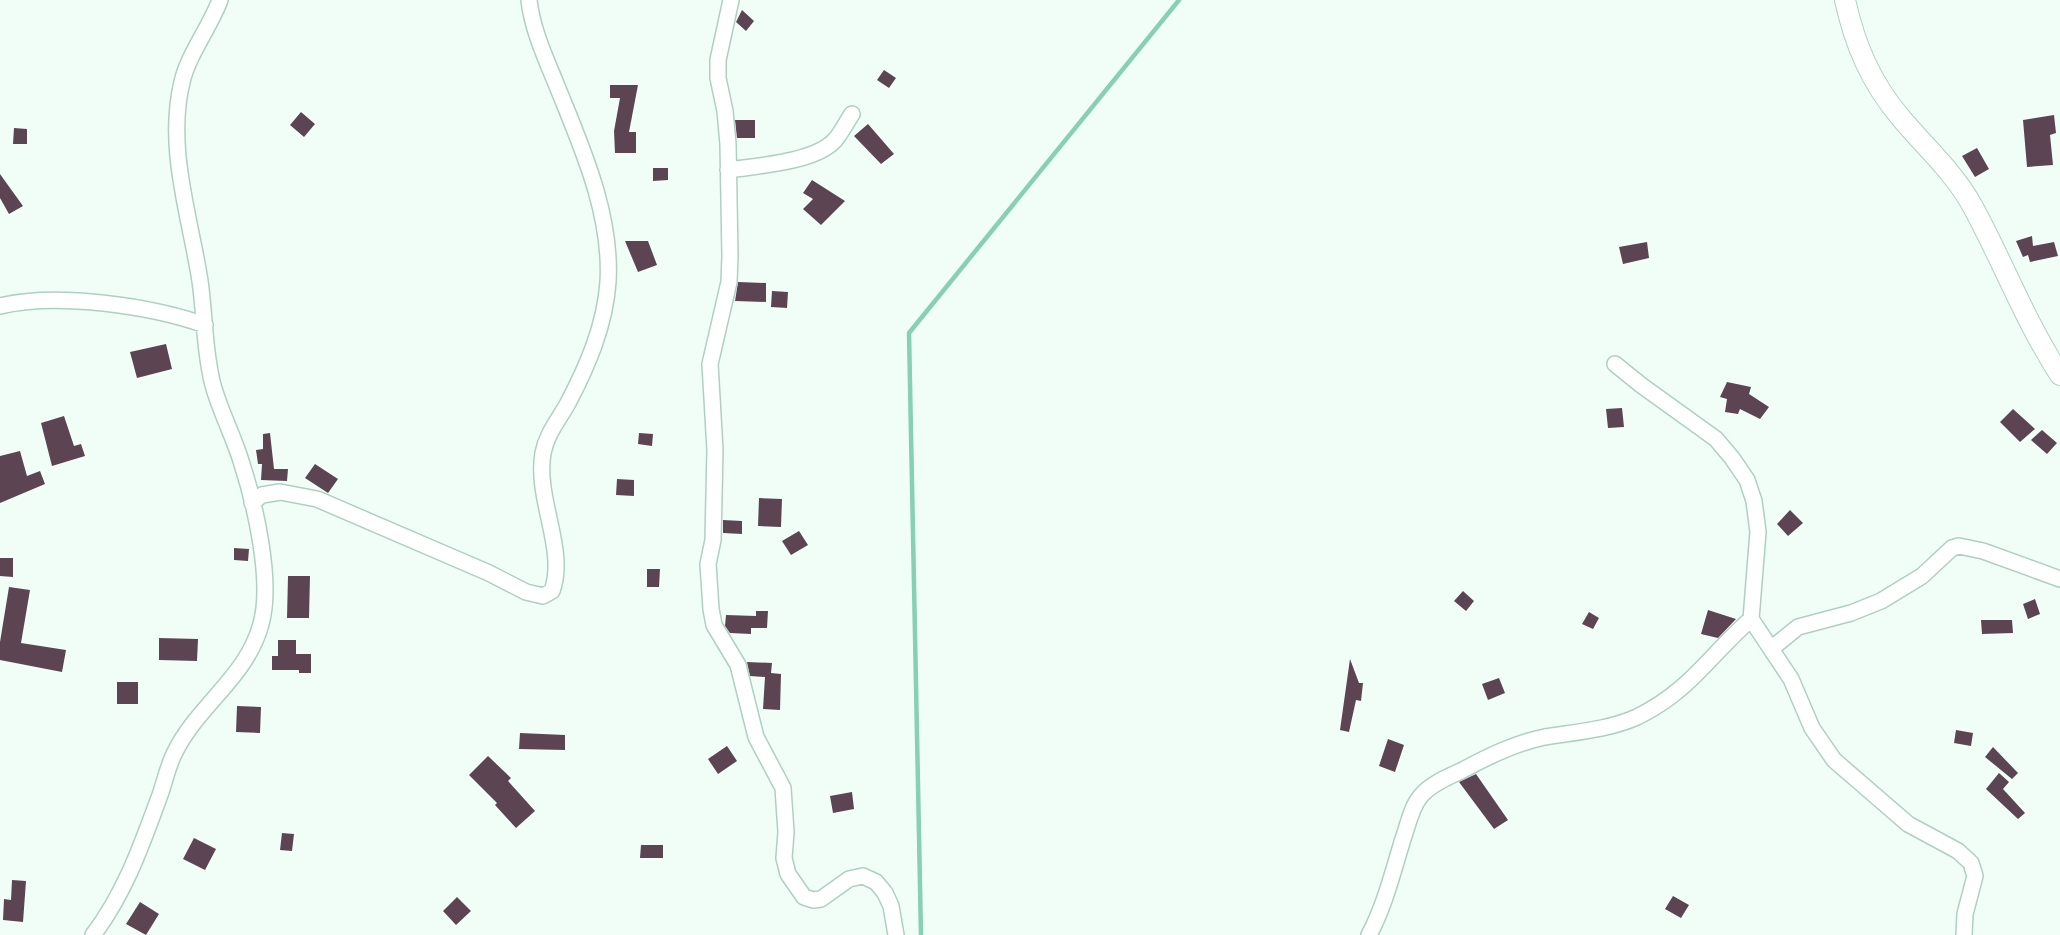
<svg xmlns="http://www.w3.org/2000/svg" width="2060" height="935" viewBox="0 0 2060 935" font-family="'PT Serif',serif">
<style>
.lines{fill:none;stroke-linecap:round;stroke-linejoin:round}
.stream{stroke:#87cfb5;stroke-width:4.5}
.building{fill:#5c4453}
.street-casing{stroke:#aed0c2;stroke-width:18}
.secondary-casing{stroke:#aed0c2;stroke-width:22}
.street{stroke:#fff;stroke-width:15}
.secondary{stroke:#fff;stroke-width:20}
</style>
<rect width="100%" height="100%" fill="#f1fef8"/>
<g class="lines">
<path class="stream" d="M921 935 909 333 1179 0"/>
</g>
<path class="building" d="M742 10 754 21 746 31 736 22Z
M884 70 896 78 889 88 877 80Z
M610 85H638L629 132H636V153H615L614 131 620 98H610Z
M301 112 315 124 304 137 290 125Z
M2054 115 2056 133 2050 135 2053 165 2027 167 2023 120Z
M735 120H755V138H737Z
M868 124 894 154 881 164 854 136Z
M14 128 27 129V144H13Z
M1977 148 1989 169 1975 177 1962 156Z
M653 168H668V180L653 181Z
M0 174 23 206 9 214 0 198Z
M812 180 845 201 821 225 803 209 813 199 803 193Z
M2032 236 2033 246 2054 242 2058 256 2030 262 2028 255 2023 257 2016 241Z
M625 241H648L657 265 638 272Z
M1647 242 1649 258 1623 264 1619 247Z
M738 282 766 283V302L735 301Z
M772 291 788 292 787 308 771 307Z
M166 344 172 369 137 378 130 352Z
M1727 382 1751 387 1749 394 1769 407 1760 419 1740 409 1738 414 1725 412 1727 399 1720 397Z
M1622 408 1624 427 1608 428 1606 409Z
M2013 409 2035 429 2020 442 2000 422Z
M64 416 74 446 81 444 85 456 52 466 41 423Z
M2042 430 2057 443 2047 454 2031 440Z
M270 433 274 469H288L287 481 261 480 262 464H258L256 450 263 449V434Z
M639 433 653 434 652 446 638 444Z
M20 451 27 476 40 471 45 484 0 503V456Z
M315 464 338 479 328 493 305 478Z
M617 479 634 480V496L616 495Z
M759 498 782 499 781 527 758 526Z
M1790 510 1803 523 1788 536 1777 524Z
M723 520 742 521V534L723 533Z
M799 531 808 545 791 555 782 541Z
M234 548 249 549 248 561 234 560Z
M0 558H13V577L0 576Z
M647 569H660L659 587H647Z
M288 576H310L309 618H287Z
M9 587 30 590 21 643 66 650 62 672 0 660V642Z
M1463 591 1474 601 1466 611 1454 601Z
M2035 599 2040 614 2028 619 2023 604Z
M1708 610 1736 619 1718 638 1701 634Z
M756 611H768L767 628H751V634L730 633 725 626 726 615 756 616Z
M1589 612 1599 618 1593 629 1582 624Z
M1981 620H2012L2013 633 1982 634Z
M159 638 198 639 197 661 159 660Z
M278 640H296V654H311V673H299V670H272V656H278Z
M1350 659 1359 683H1363L1361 701 1356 700 1349 732 1340 730Z
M747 662 772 663 771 673 781 674 780 710 763 709 765 677 750 676Z
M1499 678 1505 693 1488 700 1482 684Z
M117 682H138V704H117Z
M237 706 261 707 260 733 236 732Z
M1956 730 1973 733 1971 746 1954 743Z
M520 733 565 735V750L519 749Z
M1388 739 1404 745 1395 772 1379 766Z
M727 746 737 761 718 774 708 759Z
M1993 747 2018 773 2012 779 1985 757Z
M488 756 511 778 508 781 535 811 516 828 495 805 497 803 469 775Z
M1999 773 2009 782 2003 789 2025 813 2018 819 1986 789Z
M1476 774 1508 820 1494 829 1459 782Z
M852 792 854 809 833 813 830 796Z
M282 833 294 834 292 851 280 850Z
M194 838 216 849 205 870 183 859Z
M641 845H663V858H640Z
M12 880 26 881 23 922 3 920 4 899 11 900Z
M1673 896 1689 905 1681 918 1665 909Z
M457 897 471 911 456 925 443 911Z
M140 902 159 914 146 935 126 924Z"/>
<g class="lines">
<g class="street-casing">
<path id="street" d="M731 0 718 60V78L725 111 728 144 730 256 729 282 710 364 715 450 713 540 708 564 711 609 714 625 738 665 756 737 783 788 786 832 784 858 788 874 804 897 813 900 821 899 849 879 863 876 876 882 885 893 891 906 896 935
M728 170C756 166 816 162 835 140 841 133 846 123 852 114
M0 306C57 292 151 306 205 325
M1615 364 1641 385 1716 439 1732 458 1747 480 1754 501 1758 532 1751 619 1791 679 1812 728 1834 760 1908 824 1958 851 1971 863 1975 876 1965 914 1964 935
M252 503 262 495 280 492 317 499 489 573 526 592 543 596 552 591C567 549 535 499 543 453 547 433 558 421 568 403 588 365 605 325 608 282 612 214 582 148 557 86 546 59 532 29 529 0
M1771 649 1798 627 1851 613 1881 601 1922 576 1952 548 1959 546 1983 551 2060 579
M93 935C125 893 142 844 160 795 165 781 168 765 175 752 198 705 247 677 261 624 273 581 255 504 241 461 233 435 220 411 213 385 204 352 205 315 200 281 190 216 166 148 182 82 188 55 210 27 220 0
M1369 935C1385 905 1393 871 1403 839 1408 825 1411 808 1420 797 1429 785 1447 777 1461 771 1487 757 1515 743 1545 737 1575 732 1608 730 1637 717 1690 691 1709 656 1751 619"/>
</g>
<g class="secondary-casing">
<path id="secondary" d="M1845 0C1855 45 1871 83 1901 118 1926 148 1954 172 1973 207 2003 262 2025 321 2060 375"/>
</g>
<use href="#street" class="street"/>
<use href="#secondary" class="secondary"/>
</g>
</svg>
